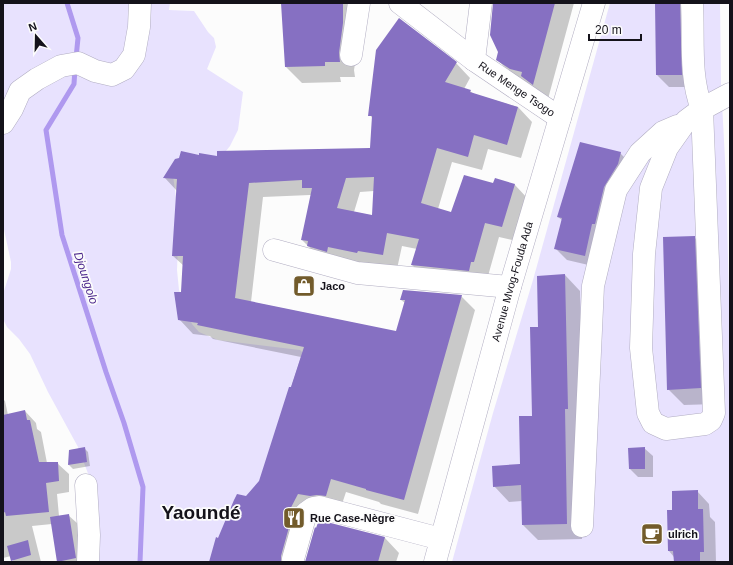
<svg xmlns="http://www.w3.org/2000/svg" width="733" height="565" viewBox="0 0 733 565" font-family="Arial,sans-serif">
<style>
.green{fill:#e8e2fe}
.shadow{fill:#0003;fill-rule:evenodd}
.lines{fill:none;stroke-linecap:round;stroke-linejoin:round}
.stream{stroke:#af99ef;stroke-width:5}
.building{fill:#8670c2;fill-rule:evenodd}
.minor-casing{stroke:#b1adc2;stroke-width:23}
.major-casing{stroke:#b1adc2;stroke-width:23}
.minor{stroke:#fff;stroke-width:22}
.major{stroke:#fff;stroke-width:22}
.labels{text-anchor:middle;stroke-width:3.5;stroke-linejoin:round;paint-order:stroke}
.street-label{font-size:11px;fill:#14121a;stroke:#fcfcfc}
.poi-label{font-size:11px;font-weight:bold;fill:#14121a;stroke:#fcfcfc;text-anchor:start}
.water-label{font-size:12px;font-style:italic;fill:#4f2b8e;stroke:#fcfcfc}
.town-label{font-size:19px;font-weight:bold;fill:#14121a;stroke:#fcfcfc}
</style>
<rect width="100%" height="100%" fill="#fcfcfc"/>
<path class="green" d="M3 3H170L169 10 194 11 208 32 214 38 216 47 207 69 243 92 238 130 230 146 222 156 172 168 179 219 177 270 179 290 192 324 199 332 218 340 300 350 304 354 279 449 224 562H97L95 492 78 447 48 392 30 354 19 339 7 327 3 319V294L11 269V262L3 225Z
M610 3H720L721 84 726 178 730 339V562H452L493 413 533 280Z"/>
<path class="shadow" d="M282 3H358L359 40 354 70 355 77H340L341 82 302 83 286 67Z
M494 3H574L548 99 512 75 497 59 499 52Z
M656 3H695L693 87H669L657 75Z
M456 63 470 78 464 89 470 91 474 94 518 107 532 122 521 158 488 149 482 170 452 162 438 209 452 213 494 184 496 179 515 185 529 200 516 241 499 237 488 276 426 279 412 265 417 249 402 246 397 269 322 260 302 240 311 195H310L263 197 251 302 397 332 405 303 401 300 461 296 475 310 418 514 381 504 379 502 346 492 340 510 313 508 297 562H210L219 539 246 498 260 482 301 357 213 339 210 336 193 334 179 319 184 266 173 256 177 191 164 177 200 156 218 157 371 149 373 119 370 115ZM374 191 373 216 354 212 360 192Z
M620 153 632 165 597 267 567 260 555 248 562 220 558 217Z
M694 237 710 253 716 404 684 405 668 389Z
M565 275 580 291 583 424H580L582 539 538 540 523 525 522 501 509 502 494 486 521 464 533 417 539 328Z
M3 399 5 401 8 415 25 411 36 423 37 429 41 432 47 463H57L69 474V492L57 494 59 516 68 515 77 523 82 562H58L52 524 32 526 41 562H14L11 556 3 558Z
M84 448 88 452 90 466 73 469 69 465 70 450Z
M644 448 653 456V477H638L630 469Z
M697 491 709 504 710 517 715 522 716 562H675L674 557 669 551 673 511Z
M319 521 385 538 399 553 396 562H306Z"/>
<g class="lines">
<path class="stream" d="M67 3 78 38 76 58
M75 68 74 84 46 130 62 235 106 372 124 423 143 487 140 562"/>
</g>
<path class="building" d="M281 3H343V23L339 53 340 62H325V66L285 67Z
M493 3H555L533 85 521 76 522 72 510 69 496 60 498 52 490 35Z
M655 3H680L682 75H656Z
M399 18 457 62 445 82 471 90 470 92 518 107 507 145 474 135 468 157 437 148 421 203 451 212 464 175 493 183 495 178 515 184 502 227 485 223 474 262H471L469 271 411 265 419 239 387 233 383 255 358 251 357 253 328 247 327 252 307 246 308 241 301 240 312 188H302V180L249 183 235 298 396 331 405 300H400L403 290 462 295 404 500 366 490V489L331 479 326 496 317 495 310 496 298 494 285 519 291 520 281 556V562H209L216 537 218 538 234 500 237 494 246 496 259 481 289 387H291L304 347 197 325 198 323 178 320 174 292H181L183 256H172L177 179 163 178 175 159 179 158 181 151 199 155V153L217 156V151L370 148 372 116H368L376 50ZM374 177 372 215 337 208 346 178Z
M580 142 621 152 618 164 604 187 595 224H592L585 256 554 249 562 218 557 217Z
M695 236 701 388 667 390 663 237Z
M565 274 568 409H565L567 524 522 525 521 485 493 487 492 466 520 464 519 416H532L530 327H538L537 276Z
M25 410 27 420H30L39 462H58L59 481 46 483 49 512 6 516 5 512 3 513V415Z
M85 447 87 462 68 465 69 450Z
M645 447V469H629L628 448Z
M698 490V509H703L704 552H700V562H674L673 551H668L667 510H672V491Z
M69 514 76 558 57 562 50 517Z
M319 520 385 537 378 562H305L315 527 316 528Z
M28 540 31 555 11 561 7 546Z"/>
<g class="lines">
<g class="minor-casing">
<g id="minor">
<path d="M400 3 474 60"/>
<path id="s1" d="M481 3 474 60 560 118"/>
<path d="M692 3C694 38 689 76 702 109L714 413 711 420 705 424 666 429 653 423 648 413 641 348 644 254 651 188 667 148 686 121 702 109 730 94"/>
<path d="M351 55 359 3"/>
<path d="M3 123 12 109 20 91 37 79 61 66 78 63 95 71 112 75 124 69 134 55 139 27 140 3"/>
<path d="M274 250 357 273 510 287"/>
<path d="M86 485 89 535 88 562"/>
<path d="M582 526 593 286 616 190 640 153 663 132 677 126"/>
<path d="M293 559 306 513 313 508 319 507 441 539"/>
</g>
</g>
<g class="major-casing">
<g id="major">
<path id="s2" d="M435 562 510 287 594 3"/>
</g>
</g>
<use href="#minor" class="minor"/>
<use href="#major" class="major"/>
</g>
<defs>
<g id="shop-square" transform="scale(1.15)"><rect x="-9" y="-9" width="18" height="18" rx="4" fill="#725b2b" stroke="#fcfcfc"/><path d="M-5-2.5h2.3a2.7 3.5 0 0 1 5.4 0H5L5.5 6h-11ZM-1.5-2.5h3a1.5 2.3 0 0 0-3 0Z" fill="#fff"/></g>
<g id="restaurant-square" transform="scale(1.15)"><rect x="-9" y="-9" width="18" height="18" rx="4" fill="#725b2b" stroke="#fcfcfc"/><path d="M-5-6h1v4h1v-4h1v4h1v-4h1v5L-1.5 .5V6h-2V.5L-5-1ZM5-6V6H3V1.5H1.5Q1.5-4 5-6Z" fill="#fff"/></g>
<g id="cafe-square" transform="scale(1.15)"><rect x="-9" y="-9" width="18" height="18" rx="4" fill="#725b2b" stroke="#fcfcfc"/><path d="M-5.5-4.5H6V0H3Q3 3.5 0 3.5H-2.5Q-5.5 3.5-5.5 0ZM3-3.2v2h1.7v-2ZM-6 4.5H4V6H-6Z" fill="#fff"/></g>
</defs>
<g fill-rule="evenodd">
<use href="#shop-square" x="304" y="286"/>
<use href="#restaurant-square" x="294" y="518"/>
<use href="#cafe-square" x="652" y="534"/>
</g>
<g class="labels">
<g class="street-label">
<text dy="4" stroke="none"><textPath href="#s1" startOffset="109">Rue Menge Tsogo</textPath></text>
<text dy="4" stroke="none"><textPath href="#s2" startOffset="291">Avenue Mvog-Fouda Ada</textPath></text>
</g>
<g class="poi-label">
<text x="320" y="290">Jaco</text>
<text x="310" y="522">Rue Case-Nègre</text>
<text x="668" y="538">ulrich</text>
</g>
<g class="water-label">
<text transform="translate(86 278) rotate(72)" y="4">Djoungolo</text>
</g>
<g class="town-label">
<text x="201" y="519">Yaoundé</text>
</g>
</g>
<rect width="733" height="565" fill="none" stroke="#14121a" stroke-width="8"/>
<g transform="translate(36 36) rotate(340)" stroke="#fcfcfc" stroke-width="3" paint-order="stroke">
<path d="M0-3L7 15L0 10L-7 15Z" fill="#14121a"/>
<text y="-6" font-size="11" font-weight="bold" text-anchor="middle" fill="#14121a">N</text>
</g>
<path d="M589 34v6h52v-6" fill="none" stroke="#14121a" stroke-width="2"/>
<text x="595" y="34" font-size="12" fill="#14121a" stroke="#fcfcfc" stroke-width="3" paint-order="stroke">20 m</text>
</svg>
